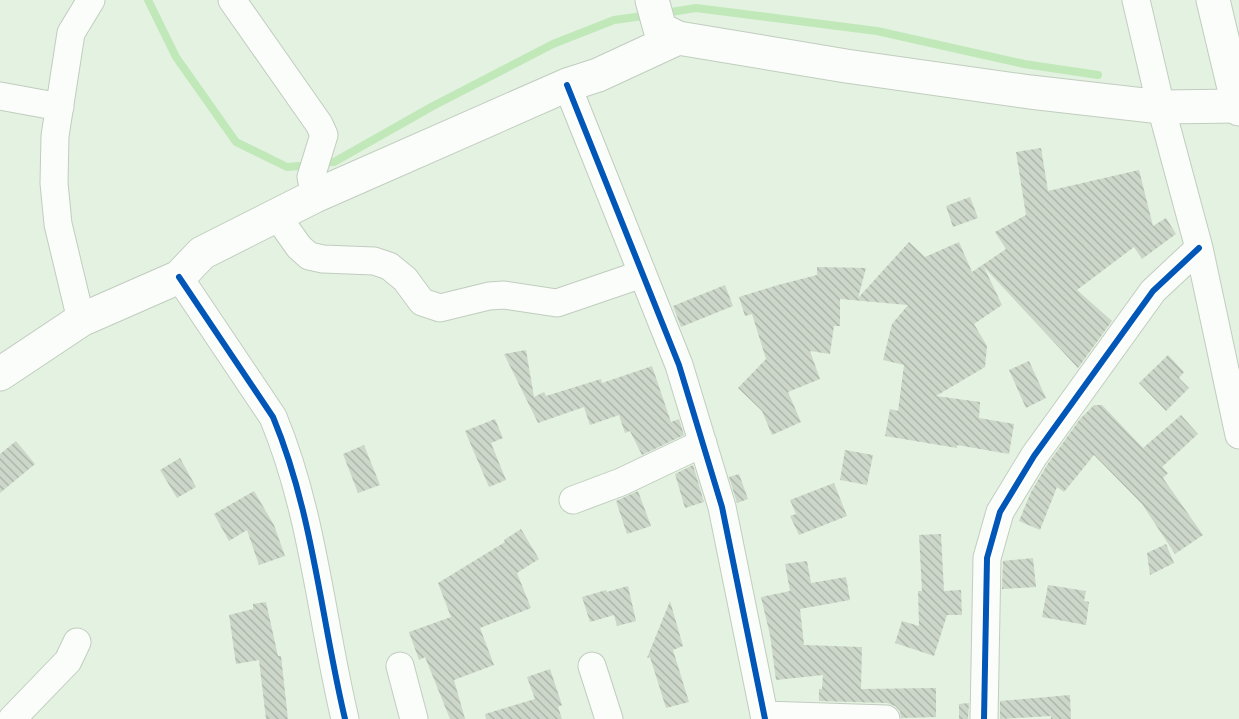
<svg xmlns="http://www.w3.org/2000/svg" width="1239" height="719" viewBox="0 0 1239 719" font-family="'Space Grotesk',sans-serif">
<style>
.lines{fill:none;stroke-linecap:round;stroke-linejoin:round}
.stream{stroke:#c0e8b8;stroke-width:8}
.building{fill:url(#building-back-hatch)}
.minor-casing{stroke:#c1cdbf;stroke-width:29}
.tertiary-casing{stroke:#c1cdbf;stroke-width:35}
.secondary-casing{stroke:#c1cdbf;stroke-width:35}
.trunk-casing{stroke:#c1cdbf;stroke-width:35}
.minor{stroke:#fbfdfa;stroke-width:27}
.tertiary{stroke:#fbfdfa;stroke-width:33}
.secondary{stroke:#fbfdfa;stroke-width:33}
.trunk{stroke:#fbfdfa;stroke-width:33}
.cycleway-casing{stroke:#fff;stroke-width:10}
.cycleway{stroke:#0057b8;stroke-width:6}
</style>
<defs>
<pattern id="building-back-hatch" width="6" height="6" patternUnits="userSpaceOnUse" patternTransform="scale(1.5)"><rect width="6" height="6" fill="#ccd6c9"/><path d="M-1 5l2 2M0 0l6 6M5-1l2 2" fill="none" stroke="#aeb7ab"/></pattern>
</defs>
<rect width="100%" height="100%" fill="#e4f2e1"/>
<g class="lines">
<path class="stream" d="M148 0 176 57 236 142 287 167 310 165
M665 13 696 8 877 31 1024 64 1098 75
M321 163 334 162 433 106 553 44 614 20 650 15"/>
</g>
<path class="building" d="M1041 148 1048 191 1139 170 1153 226 1166 218 1176 234 1142 259 1134 247 1077 290 1112 321 1078 368 984 267 1002 305 974 324 987 346 985 367 936 396 980 402 979 418 1014 424 1009 454 957 445V448L885 436 890 409 898 411 904 365 883 360 892 324 908 305 840 299V326H834L830 354 810 351 820 379 788 392 801 422 772 435 762 411 738 388 766 359 752 314 745 316 739 297 778 285 817 275V267L866 268 858 298 909 242 925 257 959 242 972 272 1006 249 995 232 1026 215 1016 152Z
M970 197 978 218 953 227 946 206Z
M725 285 733 306 681 327 673 306Z
M526 350 534 397 544 392 546 396 601 379 602 383 652 366 671 422 679 419 684 435 642 455 630 431 625 433 619 415 590 425 584 407 538 423 504 354Z
M1168 355 1184 372 1179 378 1189 388 1166 411 1139 383Z
M1029 361 1046 398 1026 408 1009 370Z
M1094 405H1102L1143 448 1181 415 1198 434 1162 467 1168 473 1163 478 1203 535 1175 554 1142 504 1094 455 1064 492 1057 487 1040 530 1019 521 1031 492 1047 465 1080 419Z
M495 419 503 438 491 443 506 480 489 487 465 431Z
M16 441 35 464 0 493V454Z
M364 445 380 485 358 493 343 454Z
M845 450 873 455 867 485 840 480Z
M180 458 196 487 177 498 160 470Z
M693 465 704 502 685 508 675 474Z
M739 474 748 499 737 503 729 477Z
M834 483 847 516 799 535 790 516 796 514 790 500Z
M254 491 274 525 285 556 259 565 247 530 229 541 214 514Z
M638 491 651 526 627 534 616 501Z
M521 529 539 559 517 573 531 608 480 628 494 665 454 680 465 719H450L425 657 419 660 409 632 451 617 438 583 505 542 504 540Z
M941 534 944 591 961 590 962 615H947L934 656 895 643 902 621 919 626 918 591H922L919 535Z
M1166 544 1174 563 1150 575 1147 553Z
M1033 558 1036 587 1002 589 1003 561Z
M807 561 811 583 846 577 850 600 800 609 804 645 862 647 861 689 936 688V717L901 718 900 711 895 706 887 703 819 701V689H822L823 675 776 680 770 635 761 597 790 591 785 564Z
M1048 585 1086 591 1084 601 1089 602 1086 625 1042 617Z
M628 586 636 621 617 626 614 615 590 622 582 597 606 590 607 592Z
M670 601 683 646 673 650 689 702 666 708 650 657 647 658Z
M266 602 278 656H281L288 719H266L259 660 236 664 229 615 253 609V604Z
M550 669 562 705 558 707 562 719H486L485 714 535 699 527 677Z
M1070 695 1071 719H1051V716L1000 719V701Z
M969 703 968 719H959V704Z"/>
<g class="lines">
<g class="minor-casing">
<path id="minor" d="M232 0 319 124 324 135 311 177 315 196
M1136 0 1161 107 1199 248 1239 435
M567 85 679 365 722 507 765 719
M0 96 60 107
M277 216 299 247 309 256 323 259 374 261 389 266 405 279 422 302 440 308 489 296 504 295 557 303 642 274
M179 277 273 417C313 513 321 618 345 719
M81 320 58 224 54 183 55 136 71 33 91 0
M573 500 621 482 703 443
M400 666 414 719
M592 666 609 719
M764 715 886 719
M12 719 68 661 77 642
M984 719 987 558 1000 512 1034 456 1153 291 1199 248"/>
</g>
<g class="tertiary-casing">
<path id="tertiary" d="M652 0 660 29 678 38"/>
</g>
<g class="secondary-casing">
<path id="secondary" d="M0 374 81 320 179 277 202 253 315 196 567 85 598 75 678 38 846 66 1030 92 1161 107 1238 106"/>
</g>
<g class="trunk-casing">
<path id="trunk" d="M1213 0 1239 109"/>
</g>
<use href="#minor" class="minor"/>
<use href="#tertiary" class="tertiary"/>
<use href="#secondary" class="secondary"/>
<use href="#trunk" class="trunk"/>
<g class="cycleway-casing">
<path id="cycleway" d="M567 85 679 365 722 507 765 719
M179 277 273 417C313 513 321 618 345 719
M984 719 987 558 1000 512 1034 456 1153 291 1199 248"/>
</g>
<use href="#cycleway" class="cycleway"/>
</g>
</svg>
